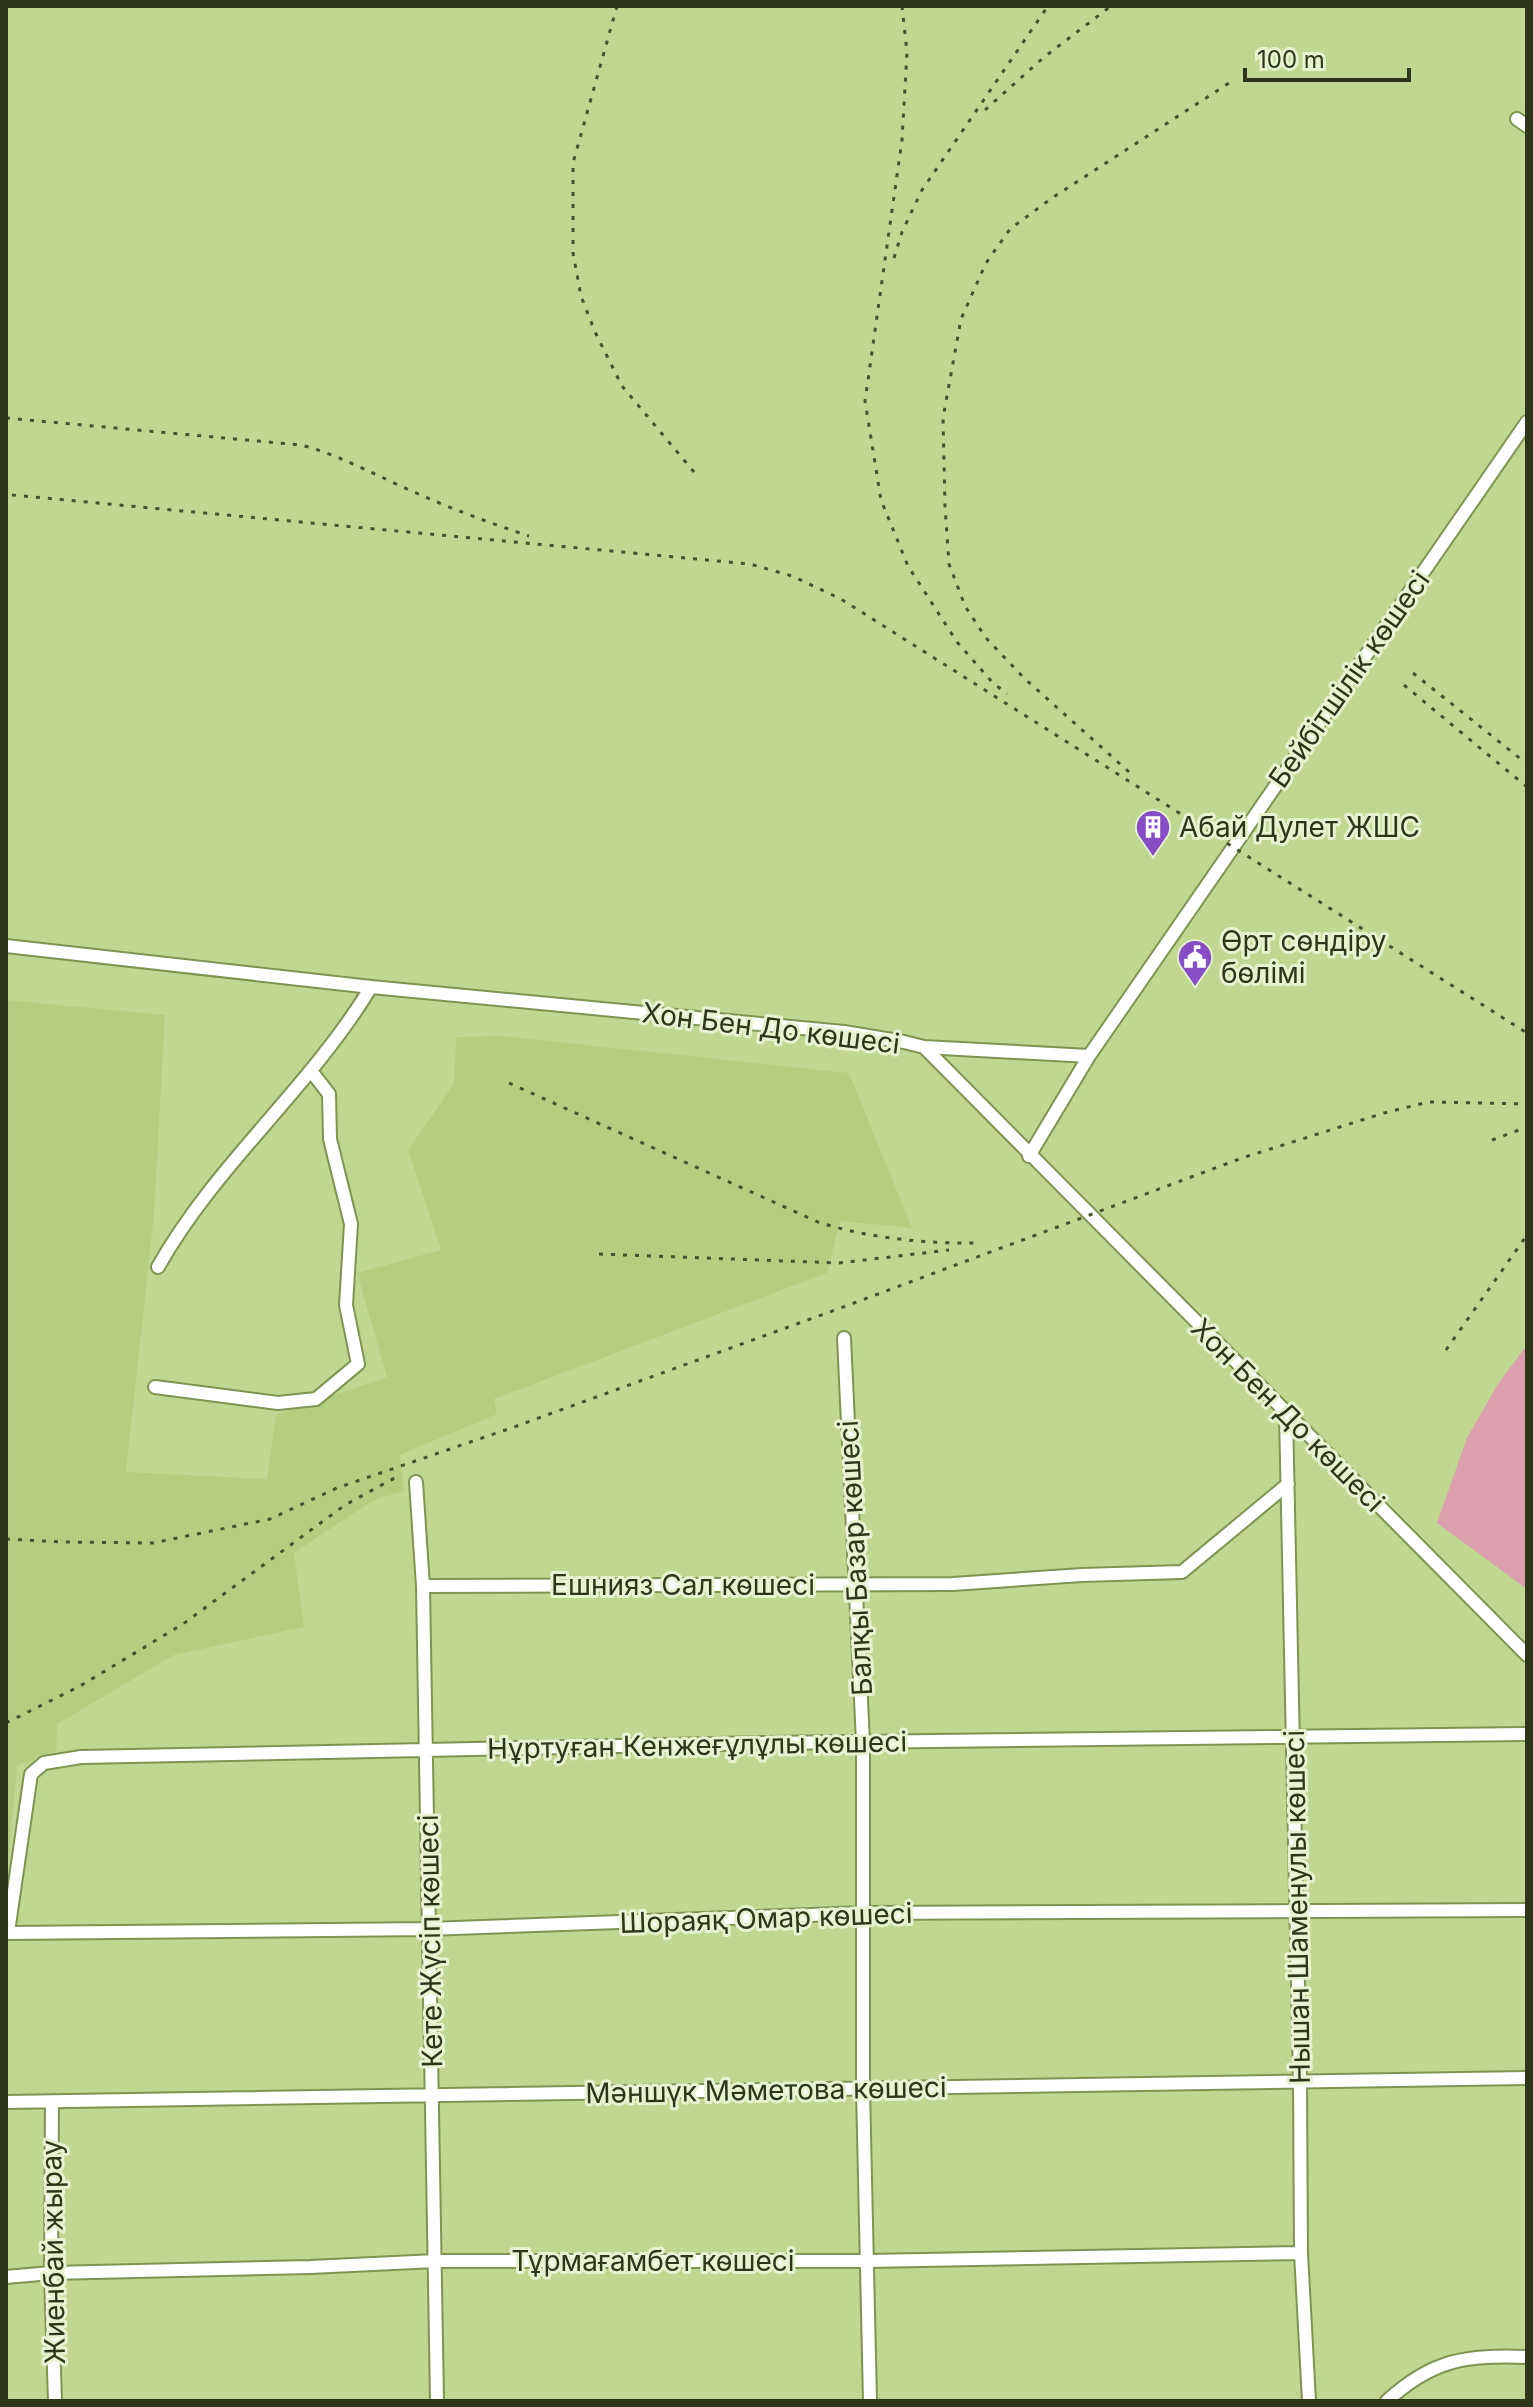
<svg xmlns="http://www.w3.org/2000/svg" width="1533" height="2407" viewBox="0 0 1533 2407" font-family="Inter,sans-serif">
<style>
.built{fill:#b4ce81}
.green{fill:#db9fad}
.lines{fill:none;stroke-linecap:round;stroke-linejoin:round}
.minor-casing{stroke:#7e9451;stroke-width:16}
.minor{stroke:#fff;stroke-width:12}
.rail{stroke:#46512e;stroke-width:3;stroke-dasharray:4 8;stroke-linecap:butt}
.labels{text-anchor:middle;stroke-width:6;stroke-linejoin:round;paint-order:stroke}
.street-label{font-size:28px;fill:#2d361a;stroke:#e7f3d0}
.poi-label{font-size:28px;fill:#2d361a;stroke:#e7f3d0;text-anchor:start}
</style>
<rect width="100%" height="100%" fill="#c0d792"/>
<path class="built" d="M6 1000 165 1015 154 1214 126 1472 267 1479 276 1415 387 1377 357 1273 441 1250 408 1150 454 1084 456 1037 504 1036 849 1073 912 1228 840 1221 827 1273 494 1399 497 1414 400 1455 404 1491 374 1500 294 1553 304 1627 174 1655 57 1724 56 1751 17 1766 6 1885Z"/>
<path class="green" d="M1527 1345V1589L1437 1523 1467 1438 1498 1384Z"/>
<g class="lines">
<g class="minor-casing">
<path id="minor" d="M1517 119 1527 126
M6 946 371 987 844 1032 904 1042 924 1047 1527 1655
M924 1047 1089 1056
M1029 1156 1089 1056 1527 422
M158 1267C216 1164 310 1088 371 987
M844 1338 863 1742V2089L870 2401
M155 1387 278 1403 316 1399 358 1364 346 1305 351 1224 330 1139 329 1094 311 1071
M1286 1413 1300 2082 1301 2253 1309 2401
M416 1482 423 1586 437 2401
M423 1586 953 1584 1082 1575 1182 1572 1288 1484
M8 1932 31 1774 44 1763 81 1757 767 1743 1527 1734
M6 1933 428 1929 864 1913 1527 1910
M6 2102 1527 2078
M52 2102 51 2273 55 2401
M6 2277 51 2273 310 2267 436 2261H867L1301 2253
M1387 2401C1433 2359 1466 2355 1527 2357"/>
</g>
<use href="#minor" class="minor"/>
<path class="rail" d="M617 6 573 163V253L581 296 595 332 622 386 694 472
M902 6 907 52 902 140 865 401 881 500 908 566 957 642 992 682 1007 694
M985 110 1043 58 1111 6
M894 258 902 232 922 190 1048 6
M6 418 301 445C340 455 377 476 414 492 452 509 490 523 529 536
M12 495 750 564 792 576 841 599 1527 1033
M1413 673 1527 764
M1404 685 1527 787
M1129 772 1024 678 986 638 965 606 949 564 945 506 943 418 961 319 986 263 1010 229 1052 198 1229 83
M509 1083 818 1222C867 1238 928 1244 980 1243
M1492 1140 1527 1127
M599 1254 839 1263 949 1250
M1446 1350 1527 1235
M6 1539 63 1542 153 1543 270 1519 337 1488 514 1427 846 1306 1242 1158 1384 1113 1428 1102 1527 1104
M6 1723 80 1686 183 1624 345 1505 400 1475"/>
</g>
<defs>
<g id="building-pin" transform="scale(1.8)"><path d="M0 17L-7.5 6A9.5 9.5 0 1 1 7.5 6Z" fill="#874dc4" stroke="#e7f3d0"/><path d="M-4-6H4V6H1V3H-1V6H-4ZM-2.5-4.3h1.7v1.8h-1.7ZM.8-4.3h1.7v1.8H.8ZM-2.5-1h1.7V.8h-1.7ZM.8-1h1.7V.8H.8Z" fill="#fff"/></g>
<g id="civic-pin" transform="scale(1.8)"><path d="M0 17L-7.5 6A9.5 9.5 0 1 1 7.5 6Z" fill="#874dc4" stroke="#e7f3d0"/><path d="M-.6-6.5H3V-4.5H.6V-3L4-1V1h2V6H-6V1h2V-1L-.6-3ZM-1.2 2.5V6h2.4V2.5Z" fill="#fff"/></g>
</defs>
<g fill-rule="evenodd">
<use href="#building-pin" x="1153" y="827"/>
<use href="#civic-pin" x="1195" y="957"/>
</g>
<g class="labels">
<g class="street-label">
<text transform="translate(1349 679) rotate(-55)" y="10">Бейбітшілік көшесі</text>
<text transform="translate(771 1028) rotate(7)" y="10">Хон Бен До көшесі</text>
<text transform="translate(1288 1415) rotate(45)" y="10">Хон Бен До көшесі</text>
<text transform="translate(855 1558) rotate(-93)" y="10">Балқы Базар көшесі</text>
<text x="683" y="1595">Ешнияз Сал көшесі</text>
<text transform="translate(697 1745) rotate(-1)" y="10">Нұртуған Кенжеғұлұлы көшесі</text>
<text transform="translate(1297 1907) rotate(-91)" y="10">Нышан Шаменулы көшесі</text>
<text transform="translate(766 1918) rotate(-2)" y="10">Шораяқ Омар көшесі</text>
<text transform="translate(430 1941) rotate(-91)" y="10">Кете Жүсіп көшесі</text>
<text transform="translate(766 2090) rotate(-1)" y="10">Мәншүк Мәметова көшесі</text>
<text transform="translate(53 2252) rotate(-91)" y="10">Жиенбай жырау</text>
<text x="653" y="2271">Тұрмағамбет көшесі</text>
</g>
<g class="poi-label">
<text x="1179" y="837">Абай Дулет ЖШС</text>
<text x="1221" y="951">Өрт сөндіру<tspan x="1221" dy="32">бөлімі</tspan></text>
</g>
</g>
<rect width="1533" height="2407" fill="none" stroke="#2d361a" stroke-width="16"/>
<path d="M1245 68v12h164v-12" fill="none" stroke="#2d361a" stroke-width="4"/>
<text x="1257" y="68" font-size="24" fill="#2d361a" stroke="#e7f3d0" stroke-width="6" paint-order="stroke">100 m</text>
</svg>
